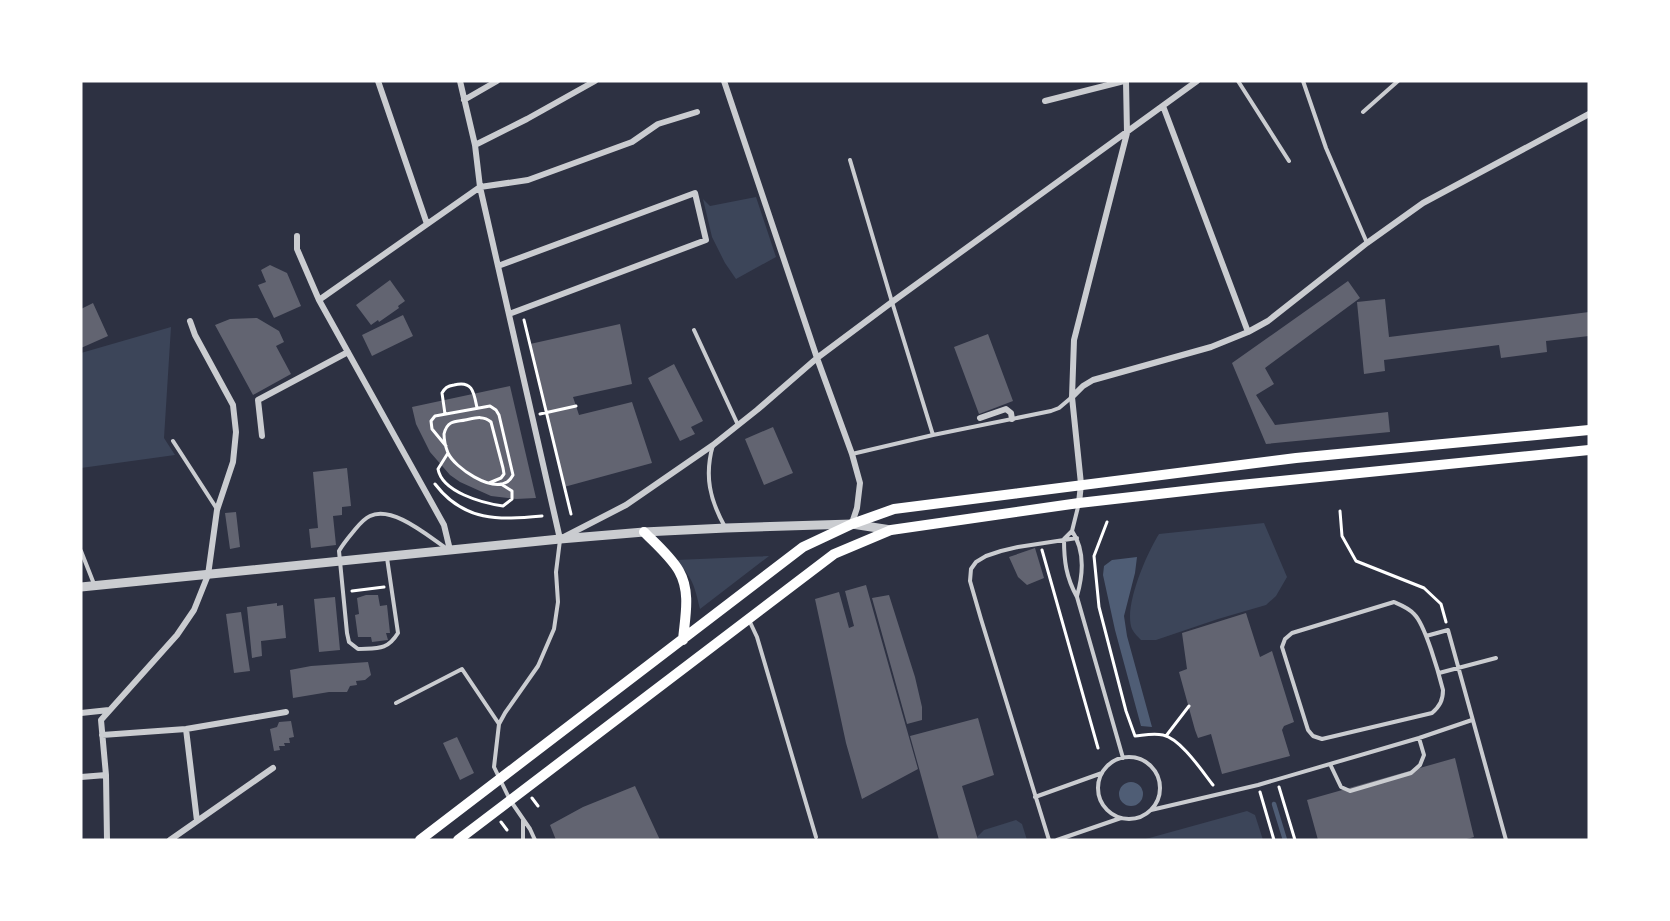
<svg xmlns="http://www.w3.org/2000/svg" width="1670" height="921" viewBox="0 0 1670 921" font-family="Helvetica,sans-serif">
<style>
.green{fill:#3c4559}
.water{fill:#4f5d75}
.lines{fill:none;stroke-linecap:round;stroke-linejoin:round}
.stream{stroke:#4f5d75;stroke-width:4.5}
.building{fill:#626471}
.path{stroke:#fff;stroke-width:3}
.service{stroke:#caccd0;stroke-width:4}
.minor{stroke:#caccd0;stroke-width:6}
.tertiary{stroke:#caccd0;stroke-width:9}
.primary{stroke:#fff;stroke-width:10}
</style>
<rect width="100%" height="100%" fill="#2d3142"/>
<path class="green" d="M756 197 776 257 736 279 725 263 712 237 703 199 710 206Z
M171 327 164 438 175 455 81 468V353Z
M1264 523 1287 577 1276 596 1266 605 1218 619 1156 640H1141C1138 637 1134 633 1132 629 1123 607 1147 553 1159 534Z
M769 556 700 609C694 584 693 579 676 560Z
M1247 811 1255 815 1263 840H1142Z
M1016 820 1022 824 1027 840H978L977 837 984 830Z"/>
<path class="water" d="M1137 557 1135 573 1124 616 1127 636 1152 727 1141 726 1115 630 1103 575 1104 566 1112 560Z
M1119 794a12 12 0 1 1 24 0a12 12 0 1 1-24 0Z"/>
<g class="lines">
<path class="stream" d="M1274 804 1285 840"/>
</g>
<path class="building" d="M270 265 287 273 301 306 274 318 258 285 266 282 261 270Z
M390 280 405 301 398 306 399 308 379 322 378 320 371 325 356 305Z
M1348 281 1360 298 1265 368 1274 384 1256 395 1275 425 1388 412 1390 432 1266 444 1232 363Z
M1385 299 1389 337 1589 312V336L1546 341 1547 352 1501 358 1499 345 1384 360 1385 371 1364 374 1357 302Z
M93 303 108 336 81 348V309Z
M403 315 413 336 372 356 362 335Z
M257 318 279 331 284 342 276 346 291 374 253 395 215 325 230 319Z
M620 324 632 384 573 397 579 415 632 402 652 463 564 487 530 344Z
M988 334 1013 401 979 414 954 347Z
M674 364 703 421 691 427 695 434 680 441 648 378Z
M510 386 536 498 516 499 491 496 460 482 450 475 430 452 416 424 412 407Z
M773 427 793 473 764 485 745 439Z
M347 468 351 506 342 507V515L333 516 336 545 311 548 309 529 318 528 313 472Z
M236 512 240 547 230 549 225 513Z
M1035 548 1044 578 1027 585 1018 577 1009 557Z
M866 585 918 769 862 799 846 743 815 599 839 592 849 628 854 626 845 591Z
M366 595H378L380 606 387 605 390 633H386L388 640 372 642 371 637H358L355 615 359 614 357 598Z
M889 595 915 677 922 707V720L907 724 872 598Z
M335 597 340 650 319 652 314 599Z
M277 603V606L283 605 286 638 261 641 262 656 252 658 247 607Z
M241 612 250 671 234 673 226 614Z
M1246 613 1260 657 1272 651 1294 722 1284 726 1282 730 1290 756 1222 774 1211 734 1198 738 1195 730 1179 672 1187 669 1182 633Z
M368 662 371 675 365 680 356 681 357 685 350 686 347 692H329L293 698 290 670 311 666Z
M978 718 994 775 962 786 978 840H939L910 736Z
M291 721 294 737 289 738 290 743H284L285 746H279L280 750 274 751 270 729 277 727 279 722Z
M457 737 474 773 460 780 443 743Z
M1455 758 1474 837 1463 840H1318L1307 800Z
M635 786 660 840H556L550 825 583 807Z"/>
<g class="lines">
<path class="path" d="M524 320 571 514
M445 414 442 393C445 388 447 386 454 385 473 380 474 393 477 408
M540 414 576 406
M446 446 432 429 431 421 435 416 490 406 496 410 499 415 513 475C512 477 510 480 507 482 491 492 455 468 448 453 446 448 444 440 444 434 445 430 447 425 451 423 455 421 461 421 465 420 475 418 483 415 491 422L503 468 504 474 501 478 489 483
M448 453 438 469C442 492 482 503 503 506L512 499V491L501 484
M435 484C464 522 499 520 542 516
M1340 511 1342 536 1356 561 1424 588 1441 604 1446 622
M1107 522 1094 556 1099 607 1126 711 1135 736C1145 735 1153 733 1163 735 1181 739 1202 771 1213 785
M1042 550 1098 748
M352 591 384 587
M1166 736 1189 706
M1279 787 1295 840
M1260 792 1274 840
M532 798 538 806
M501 822 507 830"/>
<path class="service" d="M1238 81 1289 161
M1303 81 1326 148 1367 243
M1363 112 1398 81
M850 160 892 302 933 435
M694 330 738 425
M173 441 217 509
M713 445C704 476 710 500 725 527
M852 454 933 435 1051 411 1059 408 1072 397
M1079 503 1072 531 1064 539C1064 561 1066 577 1077 597L1123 758
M1072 531C1085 550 1083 575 1077 596
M81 551 94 584
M387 558 398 633C387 651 377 648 358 649L349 642 347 633 339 551C343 544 348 538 353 532 358 526 363 519 370 516 392 505 428 536 446 548
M1394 602C1401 605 1409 608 1414 614 1425 624 1439 674 1443 690 1443 700 1440 706 1432 713L1322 739 1313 736 1308 730 1282 647 1285 639 1292 633Z
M749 620 757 637 816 837
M1426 636 1448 630 1506 840
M1439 673 1496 658
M396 703 462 669 499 724
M1098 788a31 31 0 1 1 62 0a31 31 0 1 1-62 0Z
M1330 764 1341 787 1350 791 1411 773 1420 765 1424 755 1419 738
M1035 797 1102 773
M1151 810 1258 785 1419 738 1472 720
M523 840V819
M535 840 530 829 510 800 494 767 499 724 505 713 538 666 554 629 558 602 556 572 560 540
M1049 840 981 619 970 581 971 569 976 562 986 556 1001 551 1018 547 1077 538
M1057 840 1121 818"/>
<path class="minor" d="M378 81 427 224
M460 81 475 145 480 187 560 539 626 505 713 445 757 410 817 358 892 302 1197 81
M724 81 817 358 852 454 860 483 857 508 852 523
M464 100 497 81
M1045 101 1124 81
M1163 106 1248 332
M475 145 527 119 595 81
M297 236V249L319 300 444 525 450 550
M498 266 695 193 706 240 509 314
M319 300 480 187 528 180 632 142 658 124 697 112
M1072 397 1083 386 1093 380 1211 347 1248 332 1268 321 1367 243 1423 203 1589 114
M980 418 1006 409 1011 413 1012 419
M262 436 258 400 348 352
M1079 503 1081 484 1072 397 1074 340 1127 133 1126 81
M81 713 109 710
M186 729 197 821
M102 735 186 729 286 712
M81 777 106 775
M107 840 106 775 101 720 177 635 194 610 208 575 217 510 233 462 236 432 233 405 195 335 190 321
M170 840 273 768"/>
<path class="tertiary" d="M81 587 560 539 644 532 726 528 852 524 891 530"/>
<path class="primary" d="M644 532C656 544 671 557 679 571 691 592 685 617 683 640
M420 840 803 547 852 524 894 509 1296 458 1589 430
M458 840 834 554 891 530 1079 503 1220 487 1589 450"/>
</g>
<rect width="1670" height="921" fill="none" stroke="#ffffff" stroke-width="165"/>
</svg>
